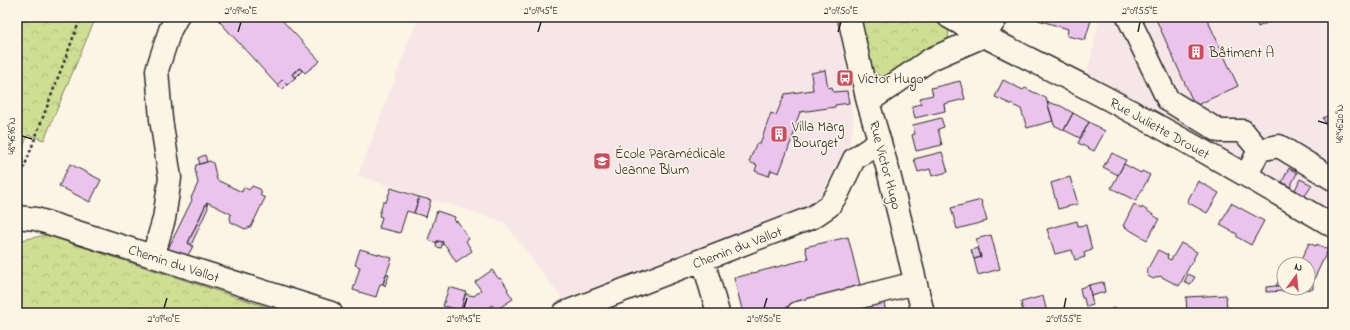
<svg xmlns="http://www.w3.org/2000/svg" width="1350" height="330" viewBox="0 0 1350 330" font-family="'Indie Flower',sans-serif">
<style>
.built{fill:#f7e6e7}
.forest{fill:url(#forest-crowns);stroke:#7d845e}
.building{fill:#ebc4ed;stroke:#2b2b2b}
.lines{fill:none;stroke-linecap:round;stroke-linejoin:round}
.minor-casing{stroke:#2b2b2b;stroke-width:25}
.path{stroke:#2b2b2b;stroke-width:2.5;stroke-dasharray:3 3;stroke-linecap:butt}
.minor{stroke:#fcf5e5;stroke-width:22}
.ticks{fill:none;stroke:#2b2b2b;stroke-width:1.5}
.labels{text-anchor:middle;stroke-width:3;stroke-linejoin:round;paint-order:stroke}
.poi-label{font-size:14px;fill:#2b2b2b;stroke:#fcf5e5;text-anchor:start}
.street-label{font-size:14px;fill:#2b2b2b;stroke:#fcf5e5}
.neatline{fill:none;stroke:#2b2b2b;stroke-width:1.5}
.ticks-label{font-size:10px;text-anchor:middle;fill:#2b2b2b}
</style>
<defs>
<pattern id="forest-crowns" width="20" height="18" patternUnits="userSpaceOnUse"><rect width="20" height="18" fill="#cfde92"/><path d="M2 6a3 3 0 1 1 6 0M12 15a3 3 0 1 1 6 0" fill="none" stroke="#b2bf7e"/></pattern>
</defs>
<rect width="100%" height="100%" fill="#fcf5e5"/>
<filter id="ink" filterUnits="userSpaceOnUse"><feTurbulence type="fractalNoise" baseFrequency=".025" numOctaves="2"/><feDisplacementMap in="SourceGraphic" scale="8" xChannelSelector="R" yChannelSelector="G"/><feConvolveMatrix kernelMatrix="1 2 1 2 8 2 1 2 1" color-interpolation-filters="sRGB"/></filter>
<g filter="url(#ink)">
<path class="built" d="M418 17H838L854 122 849 147 812 208 562 299 504 222 358 176Z
M1100 17H1333V215L1087 75Z"/>
<path class="forest" d="M17 17H96L44 140 28 135 17 161Z
M860 17H926L949 29 948 40 892 75 882 77 871 71Z
M46 235 270 308 266 313H17V241Z"/>
<path class="building" d="M215 17H224L219 21Z
M224 17H279L320 61 305 73 300 68 292 74 295 78 287 85 282 80 277 85 219 21Z
M1039 17H1092L1085 40 1067 36 1068 29 1038 20Z
M1155 17H1206L1238 86 1195 106Z
M1254 17H1279L1258 27Z
M1327 17H1333V30Z
M300 68 302 71 295 78 292 74Z
M825 70 828 88 832 87 833 92 847 91 849 103 835 105V107L800 112 796 123H798L779 173 771 170 769 176 755 171 757 165 749 162 756 144H760L771 113 776 115 785 94 813 90 811 73Z
M282 80 287 85 282 90 277 85Z
M1003 80 1023 90 1025 88 1046 98 1053 121 1027 128 1021 109 995 97Z
M960 81 965 99 944 104 945 111 915 118 912 106 922 104 920 98 933 95 931 88Z
M1047 102 1061 106 1073 113 1064 130 1054 125Z
M1073 113 1089 122 1080 138 1064 130Z
M1333 113V138L1323 118Z
M941 118 944 127 938 129 942 145 916 151 912 135 915 134 913 125Z
M1089 122 1105 131 1094 151 1078 143Z
M942 152 948 172 932 176 930 169 918 172 914 159Z
M1112 153 1126 160 1118 175 1103 167Z
M205 155 207 162 200 164 198 158Z
M210 161 213 163 217 180 242 192 244 187 249 190 252 186 260 189 262 193 260 195 265 198 251 227 245 229 231 222 230 218 231 214 207 202 188 243 193 246 187 257 167 251 192 200 191 198 198 183 195 169 196 165Z
M70 164 101 180 90 202 59 186Z
M1124 164 1141 173 1142 171 1150 175 1136 201 1111 188Z
M1289 168 1297 173 1290 187 1282 182Z
M1070 177 1078 204 1058 209 1051 183Z
M1300 179 1312 185 1305 196 1295 190Z
M1198 181 1219 193 1207 213 1187 202Z
M391 188 419 197 414 213 407 211 400 233 379 228 382 217 379 216 383 202H386Z
M419 197 431 200 426 217 414 213Z
M981 200 987 221 957 229 951 208Z
M207 202 208 208 191 245 188 243Z
M1231 203 1264 221 1251 245 1237 237V234L1220 225Z
M1134 204 1141 209 1142 207 1159 219 1147 240 1123 226Z
M437 211 455 217 454 221 458 222 469 239 466 241 472 251 456 262 446 246 442 244 443 242 437 241V243L428 240Z
M1077 221 1078 226 1086 225 1092 250 1084 253 1085 257 1075 260 1072 250 1055 254 1047 229Z
M991 235 1000 269 978 275 974 259 981 257 976 239Z
M848 237 861 289 765 313H743L734 278 808 259 805 247Z
M437 241 443 242 441 248 436 247Z
M1181 243 1197 252 1179 286 1160 276 1153 279 1148 276 1147 270 1158 250 1168 255 1167 258 1171 260Z
M1309 243 1316 246 1317 244 1328 250 1313 281V289L1285 291 1286 288H1308V264H1299Z
M978 248 981 257 974 259 971 250Z
M360 249 392 258 383 284H380L376 297 353 290 360 267 355 265Z
M492 270 499 279 501 278 508 289 507 290 513 299 496 310 492 305 480 313H474L461 310 465 294 474 296 481 290 475 282Z
M1284 270V285L1276 286Z
M386 274 389 275 385 286 383 284Z
M1188 274 1195 277 1190 285 1184 282Z
M1103 282 1105 292 1091 296 1089 285Z
M1089 285 1093 305 1086 307 1084 298H1082L1080 288Z
M1284 285V288H1286L1285 291 1266 292V287Z
M449 287 466 292 461 310 443 306Z
M1226 295 1227 313H1187L1186 297Z
M1043 296 1047 313H1023L1021 302Z
M884 302 886 313H863L862 308Z
M1116 308 1118 313H1109L1108 310Z
M854 310 855 313H842Z"/>
<g class="lines">
<g class="minor-casing">
<path id="minor" d="M849 17 868 102 888 170 923 313
M949 17C995 43 1043 65 1089 89 1172 132 1253 179 1333 226
M1128 17 1168 100 1219 131H1243L1259 150 1247 175
M984 36 997 17
M868 102 931 59 984 36
M1259 150 1279 146 1333 179
M17 217 36 219 331 313
M153 256 164 219 170 178 161 119 157 70 170 30 177 17
M703 260 718 313
M564 313 813 217 829 206 838 193 854 159 880 142
M798 313 915 283"/>
</g>
<path class="path" d="M17 186 81 17"/>
<use href="#minor" class="minor"/>
</g>
</g>
<path class="ticks" d="M238 32 241 22M538 32 541 22M838 32 841 22M1138 32 1140 22M1318 121 1328 124M22 136 32 139M164 308 167 298M464 308 467 298M764 308 767 298M1064 308 1066 298"/>
<defs>
<g id="building-square" transform="scale(0.9)"><rect x="-9" y="-9" width="18" height="18" rx="4" fill="#d1495b" stroke="#fcf5e5"/><path d="M-4-6H4V6H1V3H-1V6H-4ZM-2.5-4.3h1.7v1.8h-1.7ZM.8-4.3h1.7v1.8H.8ZM-2.5-1h1.7V.8h-1.7ZM.8-1h1.7V.8H.8Z" fill="#fff"/></g>
<g id="bus-square" transform="scale(0.9)"><rect x="-9" y="-9" width="18" height="18" rx="4" fill="#d1495b" stroke="#fcf5e5"/><path d="M-5-6H5V4H4V6H2V4H-2V6H-4V4H-5ZM-3.5-4V0h7V-4ZM-3.5 1.2v1.5H-2V1.2ZM2 1.2v1.5H3.5V1.2Z" fill="#fff"/></g>
<g id="school-square" transform="scale(0.9)"><rect x="-9" y="-9" width="18" height="18" rx="4" fill="#d1495b" stroke="#fcf5e5"/><path d="M0-5L7-2L0 1L-7-2ZM-4 1L0 2.5L4 1V4Q0 6-4 4Z" fill="#fff"/></g>
</defs>
<g fill-rule="evenodd">
<use href="#building-square" x="1196" y="52"/>
<use href="#bus-square" x="845" y="78"/>
<use href="#building-square" x="779" y="134"/>
<use href="#school-square" x="602" y="161"/>
</g>
<g class="labels">
<g class="poi-label">
<text x="1209" y="57">Bâtiment A</text>
<text x="858" y="83">Victor Hugo</text>
<text x="792" y="131">Villa Marg<tspan x="792" dy="16">Bourget</tspan></text>
<text x="615" y="158">École Paramédicale<tspan x="615" dy="16">Jeanne Blum</tspan></text>
</g>
<g class="street-label">
<text transform="translate(1160 128) rotate(29)" y="5">Rue Juliette Drouet</text>
<text transform="translate(886 165) rotate(75)" y="5">Rue Victor Hugo</text>
<text transform="translate(737 247) rotate(-21)" y="5">Chemin du Vallot</text>
<text transform="translate(174 263) rotate(18)" y="5">Chemin du Vallot</text>
</g>
</g>
<rect width="1350" height="330" fill="none" stroke="#fcf5e5" stroke-width="44"/>
<g transform="translate(1296 276) rotate(15)"><circle r="19" fill="#fcf5e5" stroke="#a8a49b"/>
<path d="M0-3L7 15L0 10L-7 15Z" fill="#d1495b"/>
<text y="-6" font-size="11" font-weight="bold" text-anchor="middle" fill="#2b2b2b">N</text>
</g>
<rect x="22" y="22" width="1306" height="286" class="neatline"/>
<g class="ticks-label">
<text x="241" y="14">2°09'40"E</text>
<text x="541" y="14">2°09'45"E</text>
<text x="841" y="14">2°09'50"E</text>
<text x="1140" y="14">2°09'55"E</text>
<text transform="translate(1339 124) rotate(-90)" y="4">48°46'20"N</text>
<text transform="translate(11 136) rotate(-90)" y="4">48°46'16"N</text>
<text x="164" y="322">2°09'40"E</text>
<text x="464" y="322">2°09'45"E</text>
<text x="764" y="322">2°09'50"E</text>
<text x="1064" y="322">2°09'55"E</text>
</g>
</svg>
